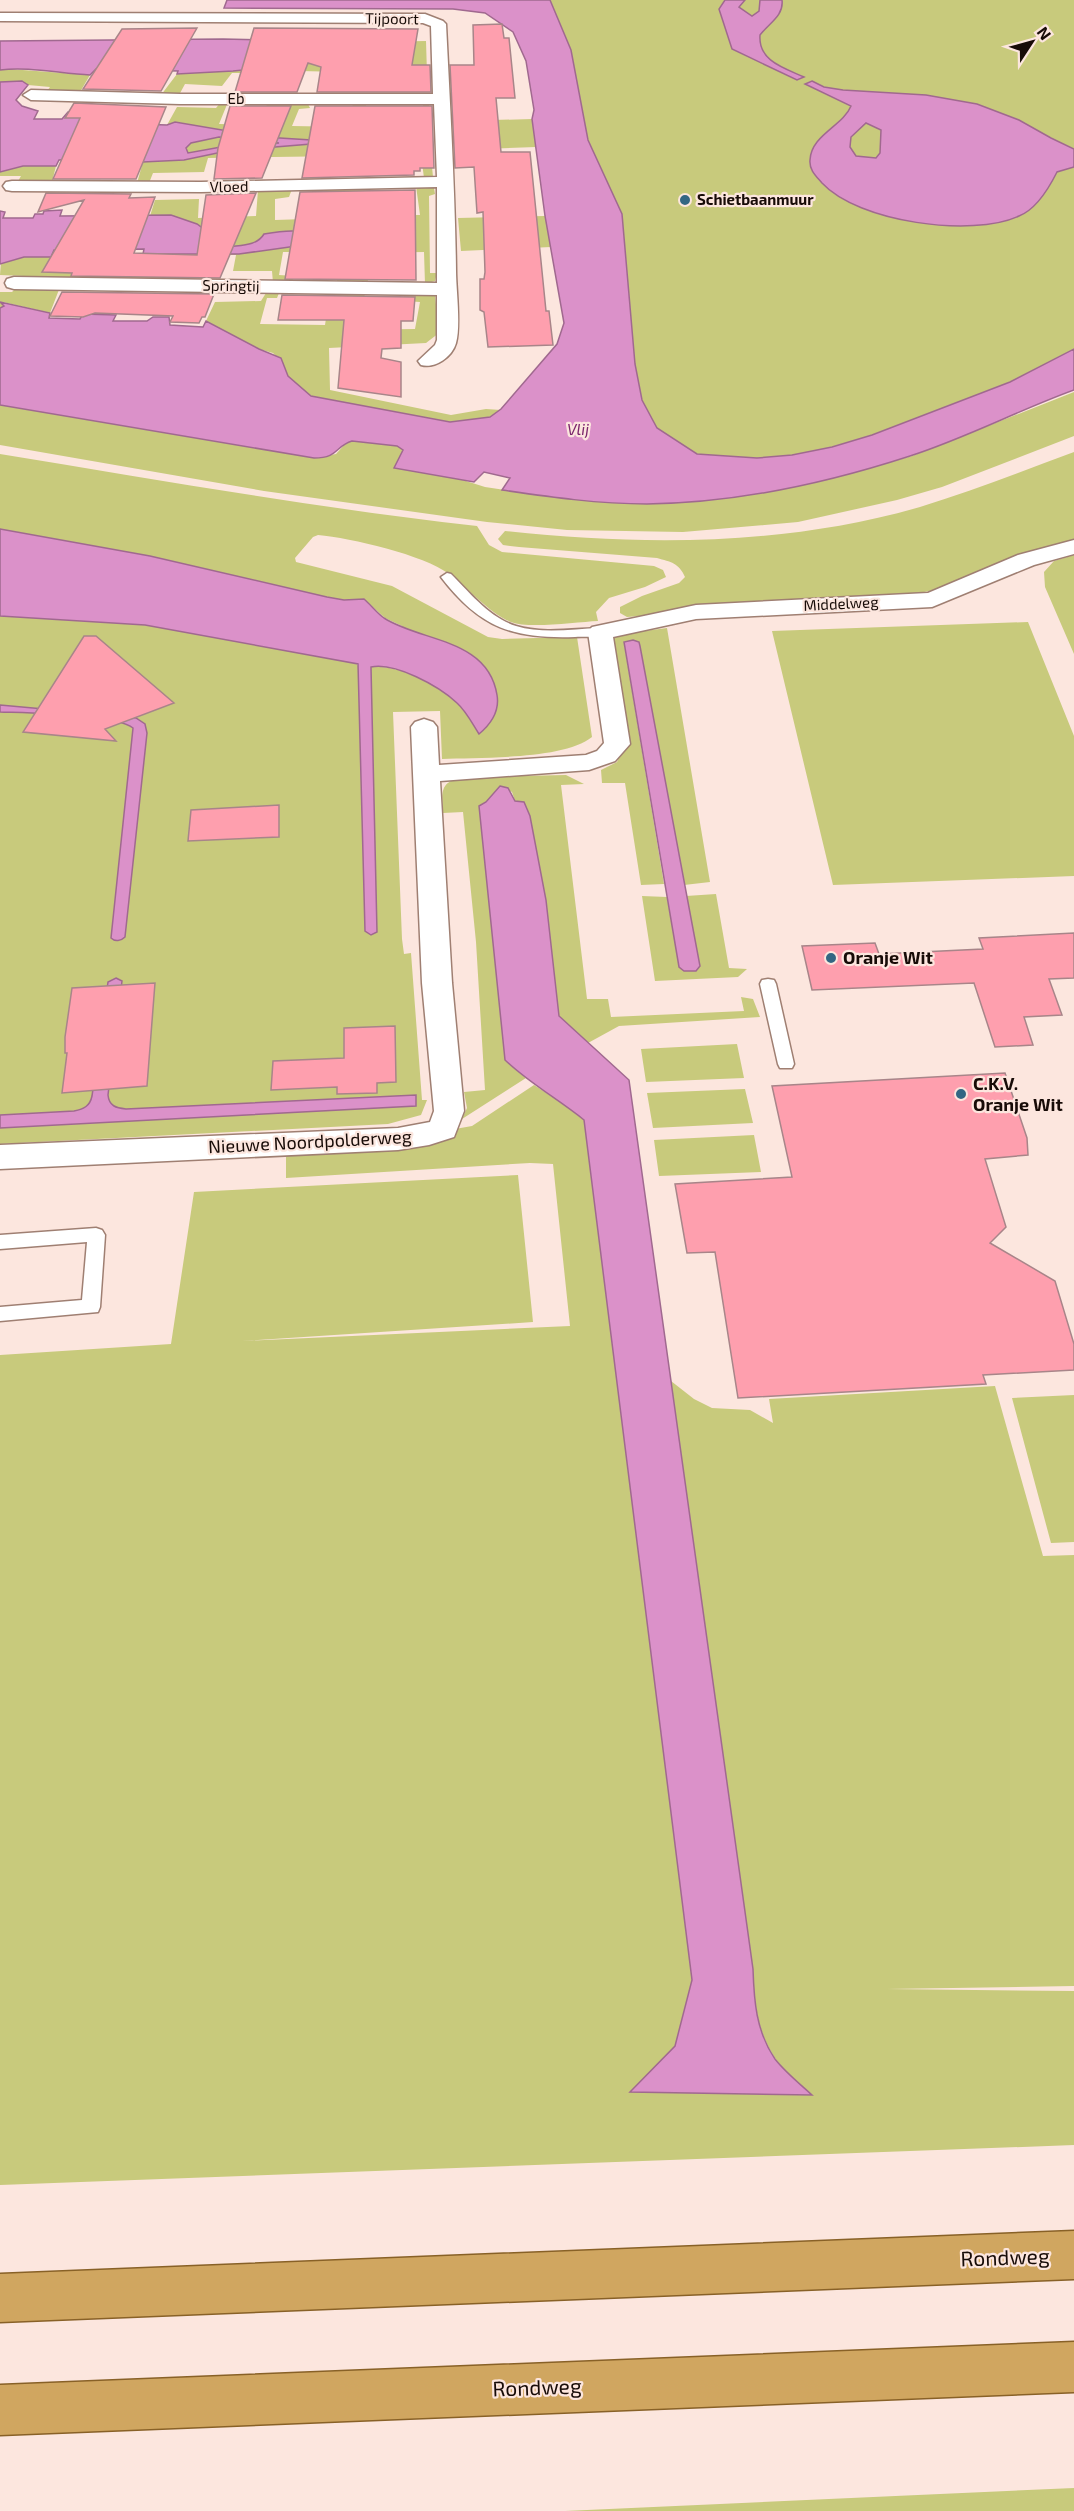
<svg xmlns="http://www.w3.org/2000/svg" width="1074" height="2511" viewBox="0 0 1074 2511" font-family="'Exo 2',sans-serif">
<style>
.green{fill:#c8ca7c}
.water{fill:#db91c9;stroke:#a0698f;stroke-width:1.5;fill-rule:evenodd}
.building{fill:#fe9fae;stroke:#a88589;stroke-width:1.5}
.lines{fill:none;stroke-linecap:round;stroke-linejoin:round}
.service-casing{stroke:#9f7f72;stroke-width:3}
.minor-casing{stroke:#9f7f72;stroke-width:3}
.trunk-casing{stroke:#886127;stroke-width:3}
.service{fill:#fff;fill-rule:evenodd}
.minor{fill:#fff;fill-rule:evenodd}
.trunk{fill:#d0a660;fill-rule:evenodd}
.poi-dot{fill:#336683;stroke:#fce6de;stroke-width:2}
.labels{text-anchor:middle;stroke-width:4.5;stroke-linejoin:round;paint-order:stroke}
.far-street-label{font-size:15px;fill:#170b07;stroke:#fce6de}
.far-poi-label{font-size:15px;font-weight:bold;fill:#170b07;stroke:#fce6de;text-anchor:start}
.far-water-label{font-size:16px;font-style:italic;fill:#7c266c;stroke:#fce6de}
.poi-label{font-size:18px;font-weight:bold;fill:#170b07;stroke:#fce6de;text-anchor:start}
.street-label{font-size:18px;fill:#170b07;stroke:#fce6de}
.near-street-label{font-size:21px;fill:#170b07;stroke:#fce6de}
</style>
<rect width="100%" height="100%" fill="#fce6de"/>
<path class="green" d="M550 0H1074V349L1010 382 872 435 832 447 792 455 757 458 697 454 657 428 642 400 635 364 622 214 588 140 571 50Z
M426 41 427 74 300 71 299 73H232L222 86 185 84 179 95H161L177 74 185 73H197L254 67 368 42Z
M9 69 90 75 80 92 47 91 50 87 28 85 26 83 0 82V70Z
M221 102H228L219 124 275 125 282 107 266 106 270 102H307L310 108 299 109 292 126 349 127 353 103 367 102 360 126 423 125V105H429L428 126 433 177 424 178 421 155 208 158 204 172 153 173 149 183H137L143 162 184 160 227 151 310 144V140L264 137 175 122 167 125 177 107 216 108Z
M532 119 536 147 456 150 457 121Z
M219 137 281 143 196 153H188L186 148 191 143Z
M23 166H56L52 182 17 183 21 176H0V172Z
M416 186 434 188 435 194 429 196 430 273H437L435 281 425 284 424 252 367 253 368 284 337 285V278L346 252H283L279 275 294 276 291 284 273 283 272 271H233L236 255H185V252L239 254 324 242 262 239 250 244 228 247 171 215 150 216 155 200 199 199 198 218 256 216 258 190 292 189 289 197 275 199V220L336 218 323 194 325 189 369 188 371 193 358 215H420Z
M545 216 551 247 461 251 458 218Z
M173 255 163 282 0 275 1 262 24 257Z
M18 286 60 287 50 313 3 302 5 307 0 308V292H12Z
M365 292 364 300 345 330 415 329 420 302 405 301 403 294 419 292 435 295 439 333 426 343 329 348 330 390 451 415 486 409 501 410 490 417 450 422 311 396 288 376 283 364 273 353 259 349 206 321 215 302 261 301 266 293H279L277 298H267L260 324 325 325 330 293Z
M1074 392V436L942 487 897 500 798 522 683 532 567 530 487 522 264 491 0 445V405L314 458 336 454 347 442 352 441 398 446 403 450 394 468 450 476 485 487 533 494 587 500 647 504 816 481 869 468 912 456Z
M1074 452V541L940 589 914 594 627 617 620 613V607L642 596 679 583 685 577C679 563 671 562 657 558L519 547 503 545 498 539 505 531C644 546 784 546 920 507 972 491 1023 471 1074 452Z
M0 454C159 480 317 508 477 526L489 545 502 552 654 566 663 570 666 577 645 587 609 598 596 612 598 621C577 622 529 629 511 622 489 613 468 588 449 574 424 555 351 538 318 535L313 537 295 558 296 562 392 586 488 637 502 639 577 637 592 737C564 760 480 757 442 759L440 711 393 712 402 939 404 954 411 953 422 1100H427L421 1115 388 1124 0 1144V616L145 625 355 662 359 667 360 712 371 667C400 665 436 683 457 703 466 711 472 723 479 734L486 728 402 626 385 618 364 599 344 600 327 597 150 556 0 529Z
M1074 555V654L1045 587 1044 572 1054 561Z
M1028 622 1074 736V876L833 885 772 631Z
M667 628 710 882 684 885 640 646 639 642 625 641 624 643 664 884 641 885 625 783H602L601 770 617 762 626 743 611 641 614 635Z
M566 775 584 784 561 785 587 999H608L611 1017 744 1011 741 997 753 999 760 1017 619 1026 588 1043 559 1016 515 801 512 792 500 786 486 802 509 1064 526 1078 462 1119 467 1108 464 1092 485 1090 476 942 463 812 443 813C442 792 439 782 463 777Z
M716 894 729 968 747 969 738 977 655 981 642 896 667 897 679 967 700 966 686 896Z
M737 1044 744 1078 646 1082 641 1049Z
M534 1085 562 1103 584 1120 692 1980 675 2046 631 2092 811 2095C800 2083 784 2072 775 2058 757 2031 754 2002 753 1969L671 1381 694 1399 712 1408 750 1410 773 1423 769 1399 995 1386 1043 1556 1074 1555V1986L887 1989 1074 1991V2145L0 2185V1355L171 1344 194 1192 518 1175 533 1322 241 1341 570 1326 553 1164 530 1163 286 1178V1156L422 1147 445 1139 455 1129 472 1126Z
M745 1089 753 1123 653 1128 647 1093Z
M754 1135 761 1172 659 1176 654 1140Z
M1074 1395V1542L1051 1543 1012 1398Z
M1074 2488V2511H565Z"/>
<path class="water" d="M227 0H550L571 50 588 140 622 214 635 364 642 400 657 428 697 454 757 458 792 455 832 447 872 435 1010 382 1074 349V390C1019 410 966 438 910 456 827 483 734 503 647 504 598 504 550 497 502 490L510 478 484 472 474 482 394 468 403 450 397 446 352 441C335 446 339 458 314 458L0 405V308L4 306 0 302 50 313 49 318 80 319 83 314 116 315 113 321H147L153 317H169L170 325 203 327 206 321 259 349 281 358 288 376 311 396 450 422 490 417 501 409 557 344 564 323 545 216 532 119 534 110 526 61 513 32 485 13 453 9 224 8Z
M725 0H745L739 7 752 16 759 11 760 0H782C784 16 769 23 760 35 758 61 784 68 804 77L797 80 732 49 719 9Z
M223 39 368 42 322 62 233 71 177 74 178 71 96 69 90 75C62 74 28 66 0 70V41Z
M22 81 28 85 16 100 22 106 38 111 34 119H62L68 112 87 113 138 124 167 125 175 122 264 137 311 140V144L227 151 184 160 143 162 144 157 59 160 56 166H23L0 172V82ZM219 137 279 143 221 147 188 153 186 148 191 143Z
M812 81 824 87 843 90 926 95 977 104 1019 120 1051 138 1074 149V167L1057 172C1049 188 1037 209 1019 216 972 238 858 222 822 183 816 176 809 170 810 160 811 135 843 126 851 106L805 84ZM866 123 881 130 880 153 876 158 856 156 850 147 851 137Z
M62 210 60 216 171 215 197 224 228 247C241 245 257 246 264 234 288 230 305 228 325 242L239 254H143L144 249 54 250 51 257H24L0 264V211L5 212 3 218H33L35 214H43L44 211Z
M0 529 150 556 327 597 344 600 364 599C371 605 377 613 384 618 421 642 488 638 497 695 500 712 491 724 479 734 472 723 466 711 457 703 439 686 395 662 371 667L377 932 371 935 365 931 358 664 145 625 0 616Z
M633 640 639 642 640 646 700 966 696 971H684L679 967 624 642Z
M0 705 121 716 136 718 145 724 147 733 125 937C121 941 115 942 111 938L133 728C117 714 25 713 0 712Z
M500 786 508 788 515 801 524 802 530 816 546 900 559 1016 629 1080 753 1969C754 2001 756 2031 775 2059 785 2072 800 2084 812 2095L630 2092 675 2046 692 1980 584 1120C558 1099 529 1083 505 1060L479 806 486 802Z
M116 978 122 981 108 1095C109 1106 116 1108 126 1109L416 1095V1106L0 1128V1115L74 1111C84 1109 90 1106 92 1096L108 982Z"/>
<path class="building" d="M502 24 504 38H509L515 98H496L501 152H530L546 311H549L553 345 488 347 484 312 480 310V279H484L485 272 483 212 477 213 474 167 455 168 450 65H474L473 25Z
M197 28 161 91 83 89 122 29Z
M254 28 418 29 412 65H430L431 92H317L321 67 308 63 297 92H235Z
M74 103 166 107 136 179H53L80 118H65Z
M230 106H291L262 178 214 179 218 148Z
M315 106H432L434 168H420V171H414V175L302 178Z
M415 190 416 280 285 279 300 192Z
M46 193 131 194 129 198 155 197 134 253 197 255 206 195 256 193 220 278 71 276 72 273 42 272 84 200 38 212Z
M62 292 214 294 205 317H202L199 323 170 322 173 316 95 313 83 317 50 316Z
M282 295 415 297 413 321H401V348L382 349 381 358 401 362V397L338 388 344 320H278Z
M84 636H96L174 703 105 729 116 741 23 732Z
M279 805V837L188 841 191 810Z
M1074 933V978L1049 979 1062 1015 1024 1017 1033 1045 995 1047 974 983 812 990 802 946 875 943 879 954 983 949 979 938Z
M155 983 147 1086 62 1093 67 1053H65V1037L72 988Z
M395 1026 396 1082 377 1083V1093L337 1094V1087L271 1090 273 1061 344 1058V1028Z
M1005 1073 1027 1138 1028 1155 985 1159 1006 1227 990 1243 1055 1281 1074 1344V1370L983 1375 986 1384 738 1398 715 1252 687 1253 675 1184 792 1177 772 1086Z"/>
<g class="lines">
<g class="service-casing">
<path id="service" d="M447 573 451 574C470 593 490 618 516 626 542 634 573 629 600 628L607 632C600 639 585 636 575 637 513 639 480 628 441 577Z
M768 979 774 980 776 984 794 1064 792 1068H780L778 1064 760 984 762 980Z
M96 1228 102 1230 105 1235 100 1307 98 1312 0 1321V1307L82 1300 87 1242 0 1249V1235Z"/>
</g>
<g class="minor-casing">
<path id="minor" d="M0 13 425 14 443 21 446 24C450 106 455 188 456 271 456 289 461 326 456 343 452 357 435 369 421 365L418 361 435 345 437 340V295L14 289 7 287 5 283 7 279 14 277 437 283V187L201 192 12 191 6 190 3 186 6 182 12 181 201 182 437 177 434 104H180L31 100 23 95 31 90 180 94H433L431 26 423 23 0 21Z
M1074 540V554L1034 565 932 607 696 619 613 637 630 744 615 761 589 770 440 781 452 983 464 1111 454 1137 429 1145 398 1150 0 1169V1145L398 1128 430 1122 434 1111 422 983 411 727 415 722 424 719 433 722 437 727 439 765 586 755 597 751 604 743 588 632 592 627 696 605 928 593 1018 555Z"/>
</g>
<g class="trunk-casing">
<path id="trunk" d="M1074 2231V2279L0 2322V2274Z
M1074 2342V2392L0 2435V2385Z"/>
</g>
<use href="#service" class="service"/>
<use href="#minor" class="minor"/>
<use href="#trunk" class="trunk"/>
</g>
<g class="poi-dot">
<circle cx="685" cy="200" r="6"/>
<circle cx="831" cy="958" r="6"/>
<circle cx="961" cy="1094" r="6"/>
</g>
<g class="labels">
<g class="far-street-label">
<text transform="translate(392 19) rotate(1)" y="5">Tijpoort</text>
<text x="236" y="104">Eb</text>
<text transform="translate(229 187) rotate(-1)" y="5">Vloed</text>
<text transform="translate(231 286) rotate(1)" y="5">Springtij</text>
<text transform="translate(841 604) rotate(-3)" y="5">Middelweg</text>
</g>
<g class="far-poi-label">
<text x="697" y="205">Schietbaanmuur</text>
</g>
<g class="far-water-label">
<text x="578" y="435">Vlij</text>
</g>
<g class="poi-label">
<text x="843" y="964">Oranje Wit</text>
<text x="973" y="1090">C.K.V.<tspan x="973" dy="21">Oranje Wit</tspan></text>
</g>
<g class="street-label">
<text transform="translate(310 1142) rotate(-3)" y="6">Nieuwe Noordpolderweg</text>
</g>
<g class="near-street-label">
<text transform="translate(1005 2258) rotate(-2)" y="7">Rondweg</text>
<text transform="translate(537 2388) rotate(-2)" y="7">Rondweg</text>
</g>
</g>
<g transform="translate(1032 42) rotate(54)" stroke="#fce6de" stroke-width="4.5" paint-order="stroke">
<path d="M0-4.5L10 22L0 15L-10 22Z" fill="#170b07"/>
<text y="-9" font-size="16" font-weight="bold" text-anchor="middle" fill="#170b07">N</text>
</g>
</svg>
